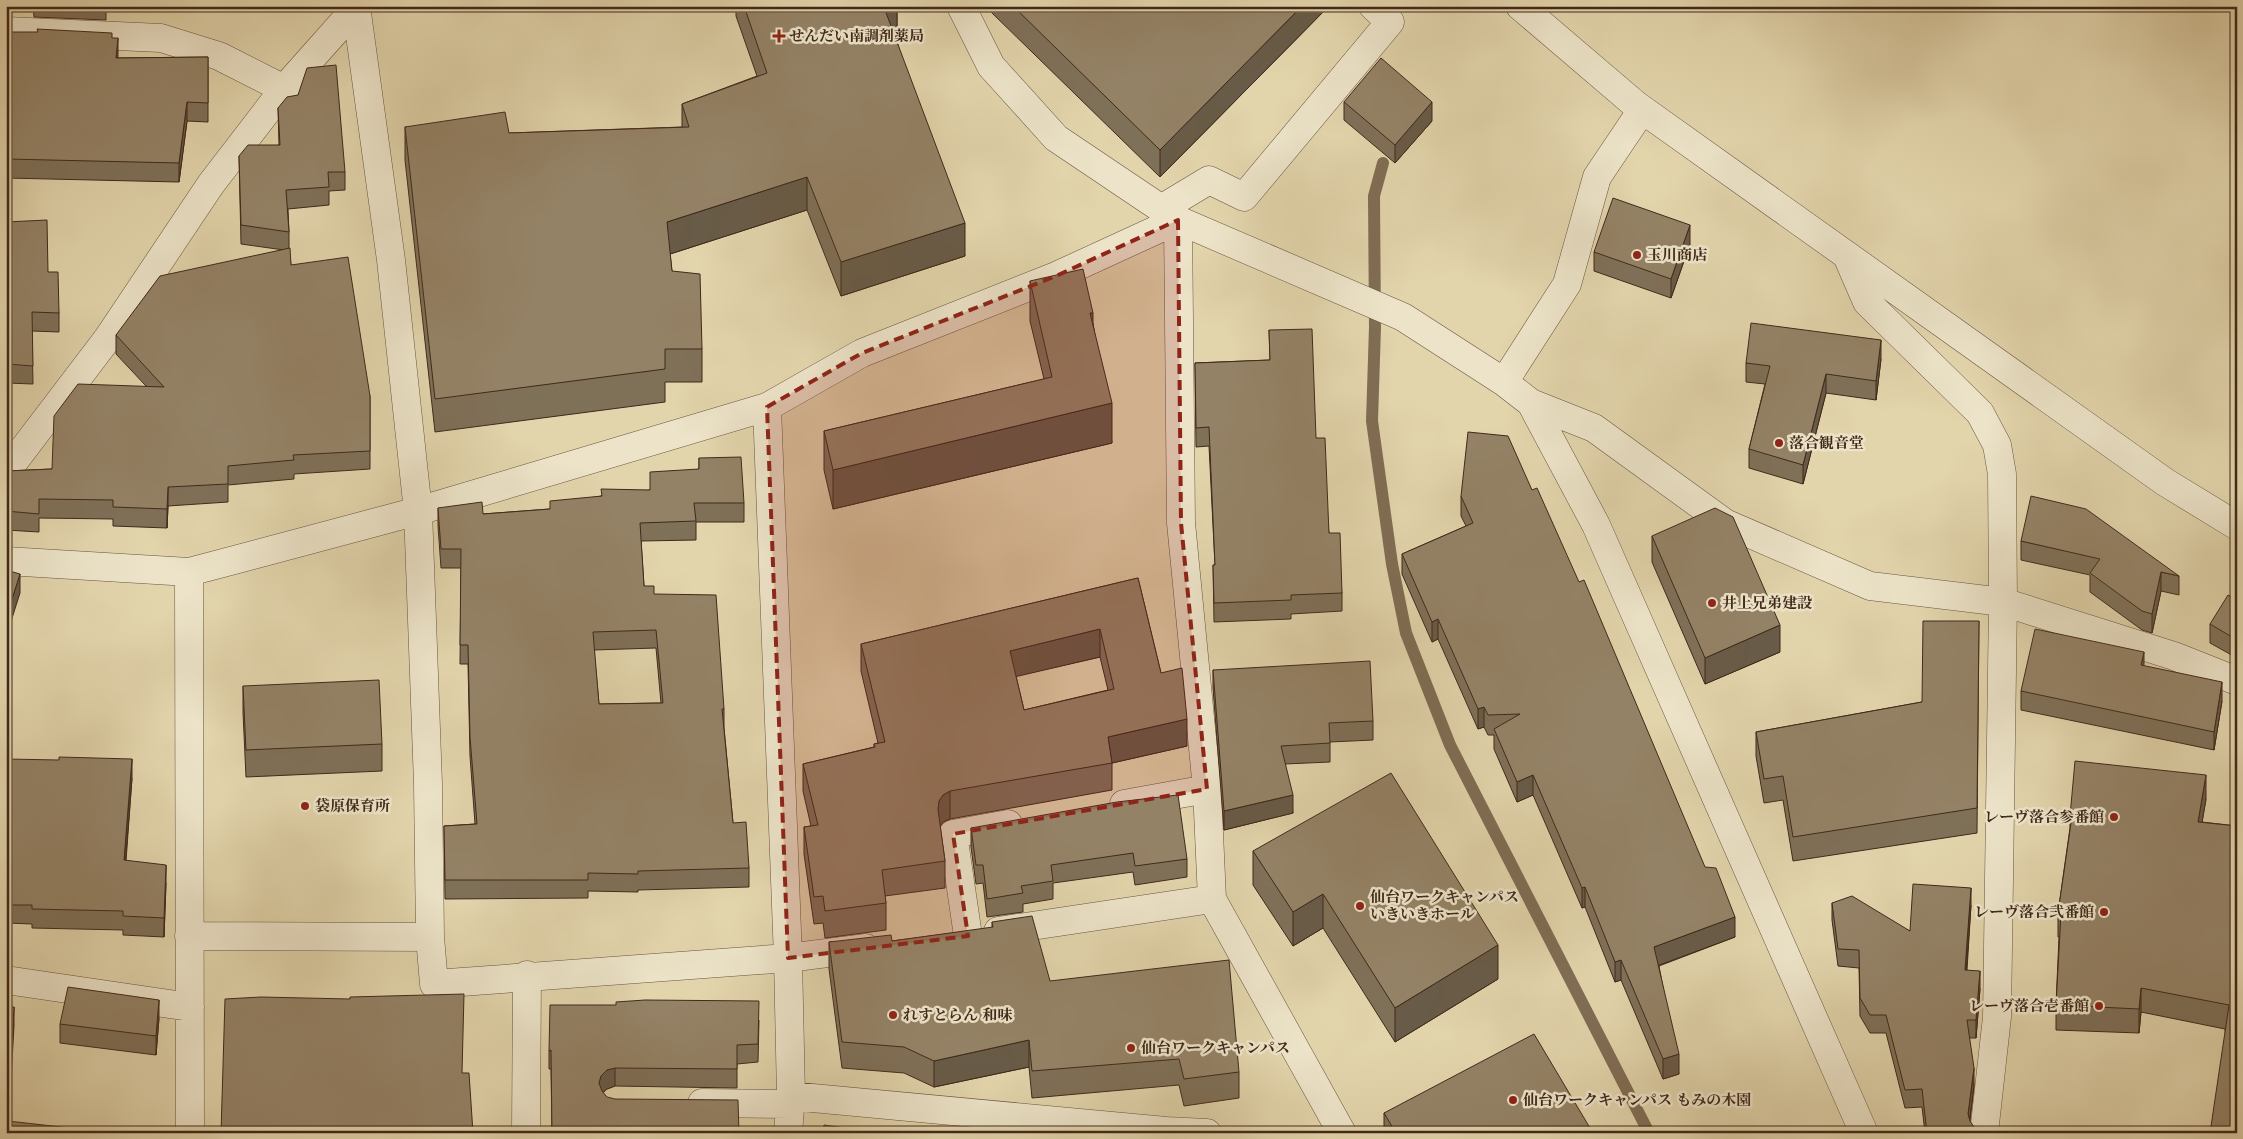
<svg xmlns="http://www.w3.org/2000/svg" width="2243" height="1139" viewBox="0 0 2243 1139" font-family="'Old Standard TT','Noto Serif JP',serif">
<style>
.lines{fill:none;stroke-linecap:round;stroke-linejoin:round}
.stream{stroke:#806d54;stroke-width:12}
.minor-casing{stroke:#68543f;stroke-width:29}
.minor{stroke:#ece3c8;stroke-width:28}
.wall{fill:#7f7058;stroke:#40291b;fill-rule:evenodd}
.shaded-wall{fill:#685b47;stroke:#40291b}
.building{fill:#948266;stroke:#40291b;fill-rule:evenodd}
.marked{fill:#8f2418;fill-opacity:0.2;stroke:#8f2418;stroke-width:4;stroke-dasharray:10 6;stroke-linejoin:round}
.poi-dot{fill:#8f2418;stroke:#ece3c8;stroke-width:2}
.labels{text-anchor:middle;stroke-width:5;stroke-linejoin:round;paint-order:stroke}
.poi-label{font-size:15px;font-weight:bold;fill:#40291b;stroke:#ece3c8;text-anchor:start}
</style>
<rect width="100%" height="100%" fill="#e2d4ab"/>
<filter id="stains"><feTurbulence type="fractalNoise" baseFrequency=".004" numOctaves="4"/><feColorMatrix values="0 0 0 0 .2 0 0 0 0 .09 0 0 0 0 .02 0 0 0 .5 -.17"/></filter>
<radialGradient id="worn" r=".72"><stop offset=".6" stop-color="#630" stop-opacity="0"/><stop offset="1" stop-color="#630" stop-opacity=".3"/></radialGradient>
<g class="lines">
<path class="stream" d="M1383 163 1374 196 1375 327 1372 421 1392 564 1406 633 1450 745 1649 1133"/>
<g class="minor-casing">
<path id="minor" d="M356 6 391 260 418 511 428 784 430 937 434 984 788 958 866 948
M961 6 991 66 1056 138 1178 220 1403 317 1504 382 1531 403 1596 525 1864 1133
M1520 6 1636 105 2165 482 2237 526
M6 31 161 38 219 56 284 89
M1161 209 1209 180 1244 197 1390 22 1373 6
M1847 256 1867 302 1980 413 1997 445 2002 474 2003 602 1997 1017 1984 1133
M1504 382 1567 284 1597 177 1642 110
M1531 403 1594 428 1725 523 1870 586 2003 602 2174 656 2237 681
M767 407 788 958 791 1096 788 1133
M6 472 108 338 211 184 284 89 356 8
M6 561 189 572 418 511 767 407 862 353 1056 276 1178 220 1181 523 1207 789 1212 899 998 931
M189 572 190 1133
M1124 804 1207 789
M1212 899 1342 1133
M189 936 430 937
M968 936 953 834 1008 824
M6 980 190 1007
M791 1096 1166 1131 1207 1133
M702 1103 790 1104
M526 1133 527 975"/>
</g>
<use href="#minor" class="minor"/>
</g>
<path class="wall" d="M33 6H106V20L34 17Z
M736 6H897V39H896L965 256 841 296 807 210 670 254 672 271 702 349V382H665V402L435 432 405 160V127L509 133 682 127V104L757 76 736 16Z
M991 6H1327V8L1160 177 991 12Z
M6 32 118 58 208 57V122L187 121 179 182 6 178Z
M1344 102 1432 121 1395 163 1344 120Z
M278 108 345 172V190L329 191V205L288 209 289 232V249L291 265 370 396V469L294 474V479L228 485V502L168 506 167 528 113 526V519L39 518V532L6 530V471L52 469 146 386 116 354V335L284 250 241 244 239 156 279 145Z
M6 222 48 272 59 313V332L32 331 33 384 6 383Z
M1690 244 1671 298 1594 271V252Z
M1030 281 1093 323 1112 443 833 509 824 470V431L1044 379 1030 321Z
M1269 330 1316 438 1329 533 1342 593V611L1291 614V619L1214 622 1213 565H1215L1209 446 1196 447 1195 363 1270 360Z
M1881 359 1876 400 1826 393 1803 484 1749 468V449L1765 384 1746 382V363Z
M699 458 744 503V522H696V540L641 541 644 586 654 594 724 709V728L733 823 749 868V887L638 890V892L588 891V898L445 899 444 826 475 824 470 756 468 664H460L461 568H441L438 526V508L483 514 550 509 601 496 650 490 699 469ZM656 648 661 703 599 704 594 650Z
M1532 490 1735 937 1659 966 1679 1074 1663 1079 1621 980 1615 982 1585 907 1582 908 1533 795 1517 802 1494 749V735H1488L1484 727 1478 729 1438 639 1432 642 1402 574V554L1466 526 1461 516V496Z
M1652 536 1780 652 1705 684 1652 562Z
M2021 541 2179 576V595L2161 591 2152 633 2142 630 2090 592V575L2021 560Z
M1138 578 1161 673 1187 746 1112 763V790L950 819 943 822 940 826 945 861V888L885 896 886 903V930L825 938 823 923 814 924 804 854V827L811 826 803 791V764L874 747V744L878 743 861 671V644ZM1100 657 1108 690 1024 710 1016 676Z
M2237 600V658L2210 643V624Z
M1979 621 1977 833 1793 861 1783 800 1764 803 1756 756V732L1922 702Z
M1213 670 1373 721V740L1330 742V762L1285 764 1293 813 1224 830 1213 688Z
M243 686 382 744V771L246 777 243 713Z
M2021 691 2222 701 2214 750 2021 710Z
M6 759 132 778 126 861 166 883 164 937 123 935V930L32 928V924L6 923Z
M2206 799 2202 822 2237 826V1133L2225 1029 2141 1012 2139 1033 2056 1030V1005L2059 937H2058V913L2070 828V816Z
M971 828 1187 859V877L1135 885 1133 872 1053 883V899L1023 904V912L987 917 983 883 976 884 971 847Z
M1253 851 1498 979 1395 1042 1323 928 1293 946 1253 885Z
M1832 903 1910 931 1971 905 1967 970 1980 989 1976 1038H1969L1974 1086 1970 1121 1974 1133H1925L1922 1107 1905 1108 1886 1033H1870L1860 1016 1859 968 1838 966 1832 920Z
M992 922 1050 981 1239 1072V1098L1184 1106 1179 1085 1032 1098 1029 1067 934 1087 904 1073 842 1068 829 969V942L892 941 992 928Z
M159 1018 156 1055 60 1043V1024Z
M759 1020 758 1062 737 1064V1088L615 1086 607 1089 603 1093 607 1097 552 1133 551 1069H549V1051Z
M1384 1113 1593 1133H1384Z"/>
<path class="shaded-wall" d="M897 6V39L885 43V10Z
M1302 6H1327V8L1160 177V150Z
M118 38V57L116 77V58Z
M187 102V121L179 182V163Z
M1432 102V121L1395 163V145Z
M807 177V210L667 255V222Z
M965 223V256L841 296V262Z
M1690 225V244L1671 298V279Z
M1090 313H1093V352Z
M1881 340V359L1876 400V381Z
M1826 374V393L1803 484V465Z
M1112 403V443L833 509V470Z
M168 487V506L167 528V509Z
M2161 572V591L2152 633V614Z
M20 574V593L6 637V618Z
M1438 619V639L1432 642V622Z
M1780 625V652L1705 684V658Z
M1100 629V657L1010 678V651Z
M2144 652V670L2141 665Z
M2222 682V701L2214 750V732Z
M1484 707V727L1478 729V709Z
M1187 719V746L1112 763 1108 737Z
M132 759V778L124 879V860Z
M1533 775V795L1517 802V782Z
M2206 775V799L2198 846V822Z
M950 791V819L943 822 939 828 938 809 939 801 943 795Z
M1293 795V813L1224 830V811Z
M166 865V883L164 937V918Z
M1585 887V907L1582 908V888Z
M1971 888V905L1965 988V970Z
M1323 894V928L1293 946V912Z
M1735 917V937L1654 967V947Z
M1498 945V979L1395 1042V1008Z
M1621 960V980L1615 982V962Z
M1980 971V989L1976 1038V1020Z
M2141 988V1012L2139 1033V1009Z
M159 1000V1018L156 1055V1036Z
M14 1007V1026L8 1133V1121Z
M1029 1040V1067L934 1087V1061Z
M1679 1054V1074L1663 1079V1059Z
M615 1068V1086L607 1089 601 1094 599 1083 601 1076 607 1070Z
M1974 1068V1086L1968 1132V1114Z"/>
<path class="building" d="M744 6H897L885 10 965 223 841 262 807 177 667 222 672 271 700 274 702 349H665V369L435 399 405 127 505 112 509 133 689 127 682 104 767 73Z
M1013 6H1302L1160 150Z
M37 29 112 33V38H118L116 58 208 57V103L187 102 179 163 6 159V32H38Z
M1381 58 1432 102 1395 145 1344 102Z
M336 65 345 172H328L329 187 286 190 289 232 241 225 239 156 248 145H280L278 108 287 97 298 95 307 68Z
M1613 198 1690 225 1671 279 1594 252Z
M47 220 48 272H58L59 313 32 312 33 366 6 364V222Z
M290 248 291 265 348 257 370 396V451L293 455 294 460 228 466V484L168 487 167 509 113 507V500L39 499V514L6 511V471L52 469 54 416 78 384 164 387 116 335 160 276Z
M1083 269 1093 313H1090L1112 403 833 470 824 431 1052 377 1030 281Z
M1751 323 1881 340 1876 381 1826 374 1803 465 1749 449 1770 366 1746 363Z
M1312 329 1316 438H1325L1329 533H1340L1342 593 1291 595V600L1214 603 1213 565H1215L1209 427 1196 428 1195 363 1270 360 1269 330Z
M1468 432 1508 436 1532 490 1537 488 1579 582 1584 580 1705 867 1716 868 1735 917 1654 947 1679 1054 1663 1059 1621 960 1615 962 1585 887 1582 888 1533 775 1517 782 1494 729 1520 714 1488 715 1484 707 1478 709 1438 619 1432 622 1402 554 1473 523 1461 496Z
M741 457 744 503H694L696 521 640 523 644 586H654V594L716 595 724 709H722L733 823 746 822 749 868 638 871V874L588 873V880H445L444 826 477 824 470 737 468 645H460L461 549H441L438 508 482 502 483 514 550 509V501L602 496 601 489 650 490V472L699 469V458ZM656 630 663 703 599 704 593 632Z
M2031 496 2086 509 2179 576 2161 572 2152 614 2142 611 2090 573 2100 559 2021 541Z
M1715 508 1733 517 1780 625 1705 658 1652 536Z
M6 570 20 574 6 618Z
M1138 578 1161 673 1182 668 1187 719 1108 737 1112 763 950 791 943 795 939 801 938 809 945 861 882 870 886 903 825 911 823 896 814 897 804 827 818 825 803 764 875 747 874 744 885 742 861 644ZM1100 629 1114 689 1024 710 1010 651Z
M2228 595 2237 600V640L2210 624Z
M1923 621H1979L1977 808 1793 837 1783 776 1764 779 1756 732 1922 702Z
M2035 629 2144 652 2141 665 2222 682 2214 732 2021 691Z
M1370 661 1373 721 1329 723 1330 743 1281 746 1293 795 1224 811 1213 670Z
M379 680 382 744 246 750 243 686Z
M59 757 132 759 124 860 166 865 164 918 123 916V911L32 909V905H6V759L59 760Z
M2075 761 2206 775 2198 822 2237 826V1133H2210L2229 1005 2141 988 2139 1009 2056 1005 2061 913H2058L2072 816H2070Z
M1391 773 1498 945 1395 1008 1323 894 1293 912 1253 851Z
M1178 795 1187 859 1135 866 1133 853 1051 865 1053 881 1021 886 1023 893 987 899 983 865H976L971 828 1117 802Z
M1913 884 1971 888 1965 970 1980 971 1976 1020H1967L1974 1068 1968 1114 1970 1121 1974 1127V1133H1927L1922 1089 1905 1090 1886 1015H1870L1860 998 1859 950 1838 949 1832 903 1852 896 1910 931Z
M1032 916 1050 981 1229 960 1239 1072 1184 1079 1179 1059 1032 1071 1029 1040 934 1061 904 1047 842 1042 829 942 891 935 892 941 993 927 992 922Z
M68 987 159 1000 156 1036 60 1024Z
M464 994 462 1073H469L473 1133H221L225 999 261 997 350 999V997Z
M645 1000 759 1001 758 1044 737 1045V1069L615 1068 607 1070 601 1076 599 1083 602 1091 607 1097 615 1099 738 1100 739 1133H552L551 1050 549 1051 550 1005H616V1002Z
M6 1006 14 1007 8 1121 70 1128 69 1133H6Z
M1534 1034 1593 1133H1396L1384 1113Z
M824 1125 879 1133H823Z
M1182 1129 1221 1133H1181Z"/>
<path class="marked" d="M1178 220 1181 523 1207 789 953 834 968 936 788 958 767 407 862 353 1056 276Z"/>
<g class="poi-dot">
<path d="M776.5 28.5h5v5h5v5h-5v5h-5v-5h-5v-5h5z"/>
<circle cx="1637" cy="255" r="5"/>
<circle cx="1779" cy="443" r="5"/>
<circle cx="1712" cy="603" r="5"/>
<circle cx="305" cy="806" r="5"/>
<circle cx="2114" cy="817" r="5"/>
<circle cx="1360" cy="906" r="5"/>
<circle cx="2104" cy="912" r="5"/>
<circle cx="2099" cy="1006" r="5"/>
<circle cx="893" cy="1015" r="5"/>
<circle cx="1131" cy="1048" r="5"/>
<circle cx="1513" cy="1100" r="5"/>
</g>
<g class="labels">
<g class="poi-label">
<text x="789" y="41">せんだい南調剤薬局</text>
<text x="1647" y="260">玉川商店</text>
<text x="1789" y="448">落合観音堂</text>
<text x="1722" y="608">井上兄弟建設</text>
<text x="315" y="811">袋原保育所</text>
<text x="2104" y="822" text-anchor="end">レーヴ落合参番館</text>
<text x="1370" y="902">仙台ワークキャンパス<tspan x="1370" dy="17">いきいきホール</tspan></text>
<text x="2094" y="917" text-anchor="end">レーヴ落合弐番館</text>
<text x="2089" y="1011" text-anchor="end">レーヴ落合壱番館</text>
<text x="903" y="1020">れすとらん 和味</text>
<text x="1141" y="1053">仙台ワークキャンパス</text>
<text x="1523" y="1105">仙台ワークキャンパス もみの木園</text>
</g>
</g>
<rect width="2243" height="1139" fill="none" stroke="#e2d4ab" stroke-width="25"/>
<rect x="8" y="8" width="2228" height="1124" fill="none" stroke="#40291b" stroke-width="2.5"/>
<rect x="12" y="12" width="2218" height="1114" fill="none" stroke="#40291b"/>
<rect width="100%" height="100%" filter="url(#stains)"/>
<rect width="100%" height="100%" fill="url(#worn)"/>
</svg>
